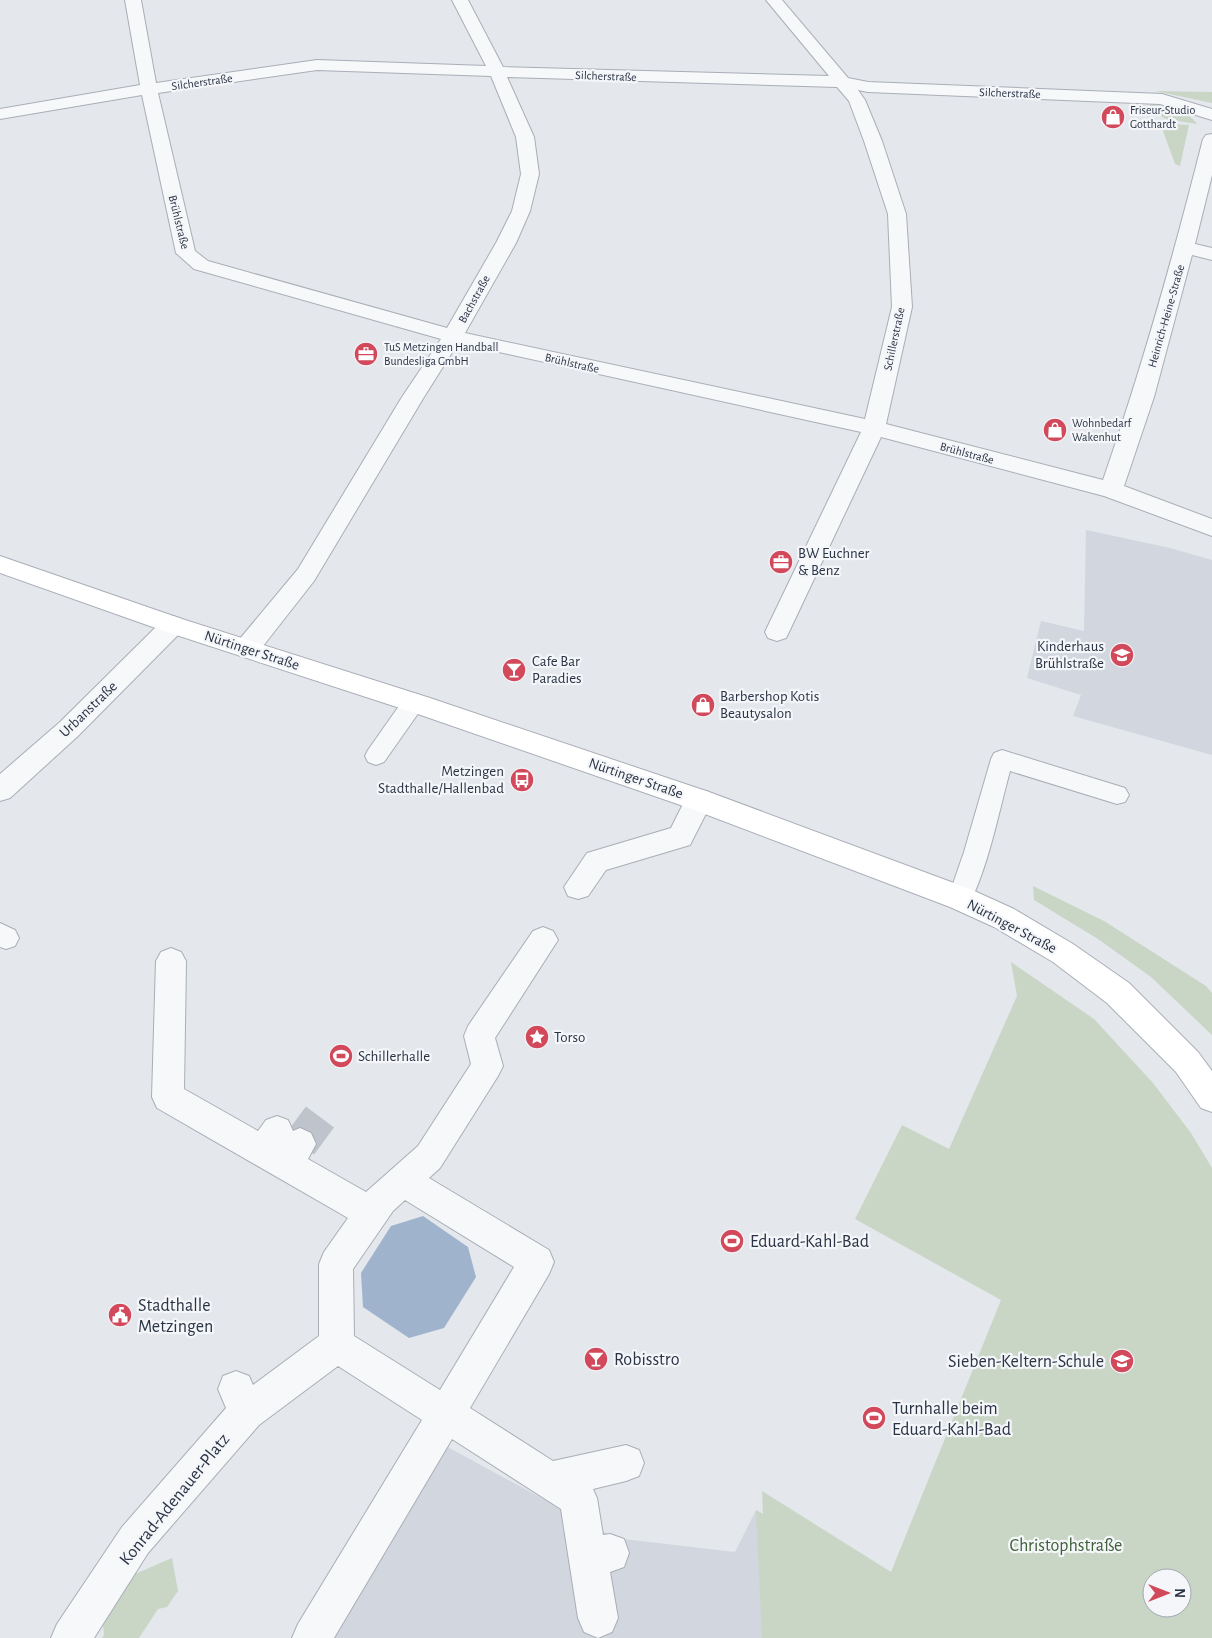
<svg xmlns="http://www.w3.org/2000/svg" width="1212" height="1638" viewBox="0 0 1212 1638" font-family="'Alegreya Sans',sans-serif">
<style>
.built{fill:#d2d6de}
.green{fill:#c9d6c5;fill-rule:evenodd}
.water{fill:#9fb4cc}
.lines{fill:none;stroke-linecap:round;stroke-linejoin:round}
.street-tunnel{stroke:#bfc3cb;stroke-width:35;stroke-dasharray:35 18;stroke-linecap:butt}
.lane-casing{stroke:#a9aeb7;stroke-width:2}
.street-casing{stroke:#a9aeb7;stroke-width:2}
.secondary-casing{stroke:#a9aeb7;stroke-width:2}
.lane{fill:#f7f8fa;fill-rule:evenodd}
.street{fill:#f7f8fa;fill-rule:evenodd}
.secondary{fill:#fff;fill-rule:evenodd}
.labels{text-anchor:middle;stroke-width:4.5;stroke-linejoin:round;paint-order:stroke}
.far-street-label{font-size:12px;fill:#2b3445;stroke:#f4f6f9}
.far-poi-label{font-size:12px;fill:#2b3445;stroke:#f4f6f9;text-anchor:start}
.poi-label{font-size:15px;fill:#2b3445;stroke:#f4f6f9;text-anchor:start}
.street-label{font-size:15px;fill:#2b3445;stroke:#f4f6f9}
.near-poi-label{font-size:18px;fill:#2b3445;stroke:#f4f6f9;text-anchor:start}
.near-street-label{font-size:18px;fill:#2b3445;stroke:#f4f6f9}
.near-park-label{font-size:18px;fill:#3f6138;stroke:#f4f6f9}
</style>
<rect width="100%" height="100%" fill="#e4e7ec"/>
<path class="built" d="M1086 530 1170 548 1212 560V755L1073 716 1081 695 1027 678 1041 621 1084 631Z
M433 1439 615 1538 735 1552 756 1510 891 1594 1134 1638H297Z"/>
<path class="green" d="M1155 91 1212 92V103Z
M1153 104C1169 106 1188 111 1197 124L1166 119 1146 107Z
M1171 124 1189 125 1180 166 1175 164 1163 131V128Z
M1033 886 1104 921 1206 986 1212 993V1035L1151 977 1098 939 1034 900Z
M1011 962 1094 1019 1153 1083 1191 1133 1212 1168V1638H762L756 1510 763 1514 762 1491 891 1572 1001 1300 855 1219 902 1125 949 1149 1017 996ZM1152 1578H1182V1608H1152Z
M172 1558 178 1591 167 1607 158 1609 139 1638H102L104 1635 102 1614 128 1577Z"/>
<path class="water" d="M423 1216 468 1247 476 1277 444 1328 409 1338 363 1307 361 1273 391 1226Z"/>
<g class="lines">
<path class="street-tunnel" d="M300 1144 320 1117"/>
<g class="lane-casing">
<path id="lane" d="M414 693 422 696 425 702 422 708 384 762 376 765 368 762 365 756 368 750 406 696Z
M1002 750 1125 788 1129 795 1125 802 1117 804 1010 771C998 815 989 864 969 905L960 909 951 905 948 898 964 852 991 759 994 753Z
M0 923 15 930 19 938 15 946 6 949 0 947Z"/>
</g>
<g class="street-casing">
<path id="street" d="M125 0H141L156 83 317 60 486 66 452 0H468L503 67 829 76 766 0H782L848 78 868 82 1162 94 1212 109V120L1160 104 868 92 858 90 865 100 882 141 906 214 912 307 886 424 1103 480C1142 368 1174 254 1203 139L1206 135 1212 134V175L1195 244 1212 248V260L1192 255 1154 397 1124 486 1212 519V536L1104 496 881 437 789 632 786 638 777 641 768 638 765 632 861 432 458 343 424 397 314 581 256 655 247 657 238 655 235 648 238 641 298 569 402 397 441 339 194 269 176 253 142 95 0 119V109L140 85ZM317 70 491 76 516 137 521 174 512 211 496 243 447 328 208 261 195 251 158 93ZM507 77 837 87 849 101 864 141 888 214 892 307 865 419 465 333 516 243 530 211 539 174 534 137Z
M173 616 182 619 185 625 182 631 78 736 10 798 0 801V774L60 722 164 619Z
M699 789 709 792 713 800 690 845 606 870 588 896 578 899 568 896 564 887 587 853 671 828 689 792Z
M543 927 553 931 558 940 495 1038 503 1066 498 1076 440 1168 429 1178 549 1250 554 1262 549 1274 470 1408 553 1461 626 1445 639 1450 644 1463 639 1476 626 1481 593 1489 597 1498 603 1535 610 1534 624 1539 629 1553 624 1567 610 1572 618 1618 612 1632 598 1638 584 1632 578 1618 561 1509 452 1439 334 1638H292L298 1624 422 1420 338 1366 259 1425 148 1553 94 1638H51L57 1624 122 1527 226 1408 218 1389 223 1376 236 1371 249 1376 253 1385 319 1336V1264L324 1252 348 1218 157 1108 152 1097 156 961 161 952 171 948 181 952 186 961 184 1089 258 1131 266 1120 277 1116 288 1120 293 1131 300 1128 311 1133 316 1144 308 1159 366 1192 418 1146 471 1064 464 1036 468 1026 533 931ZM405 1200 514 1267 440 1390 354 1336 353 1269 393 1211Z"/>
</g>
<g class="secondary-casing">
<path id="secondary" d="M0 556 182 619 430 698 709 792 970 889 1014 909 1073 944 1129 983 1198 1052 1212 1071V1112L1201 1108 1176 1072 1107 1003 1053 962 994 927 950 907 689 808 412 712 164 631 0 573Z"/>
</g>
<use href="#lane" class="lane"/>
<use href="#street" class="street"/>
<use href="#secondary" class="secondary"/>
</g>
<defs>
<g id="shop-disc" transform="scale(1.25)"><circle r="9.5" fill="#d1495b" stroke="#f4f6f9"/><path d="M-5-2.5h2.3a2.7 3.5 0 0 1 5.4 0H5L5.5 6h-11ZM-1.5-2.5h3a1.5 2.3 0 0 0-3 0Z" fill="#fff"/></g>
<g id="office-disc" transform="scale(1.25)"><circle r="9.5" fill="#d1495b" stroke="#f4f6f9"/><path d="M-6-3h4V-5.5h4V-3h4V5H-6ZM-1-4.5V-3h2v-1.5ZM-6 0V1H6V0Z" fill="#fff"/></g>
<g id="school-disc" transform="scale(1.25)"><circle r="9.5" fill="#d1495b" stroke="#f4f6f9"/><path d="M0-5L7-2L0 1L-7-2ZM-4 1L0 2.5L4 1V4Q0 6-4 4Z" fill="#fff"/></g>
<g id="bar-disc" transform="scale(1.25)"><circle r="9.5" fill="#d1495b" stroke="#f4f6f9"/><path d="M-6-5H6L.8 .8V4.5H3.5V6h-7V4.5H-.8V.8Z" fill="#fff"/></g>
<g id="bus-disc" transform="scale(1.25)"><circle r="9.5" fill="#d1495b" stroke="#f4f6f9"/><path d="M-5-6H5V4H4V6H2V4H-2V6H-4V4H-5ZM-3.5-4V0h7V-4ZM-3.5 1.2v1.5H-2V1.2ZM2 1.2v1.5H3.5V1.2Z" fill="#fff"/></g>
<g id="sight-disc" transform="scale(1.25)"><circle r="9.5" fill="#d1495b" stroke="#f4f6f9"/><path d="M0-6L1.8-2.2L6-1.7L2.9 1.2L3.7 5.4L0 3.3L-3.7 5.4L-2.9 1.2L-6-1.7L-1.8-2.2Z" fill="#fff"/></g>
<g id="stadium-disc" transform="scale(1.25)"><circle r="9.5" fill="#d1495b" stroke="#f4f6f9"/><path d="M0-5a6.5 5 0 1 0 0 10a6.5 5 0 1 0 0-10ZM-3.5-1.8h7v3.6h-7Z" fill="#fff"/></g>
<g id="civic-disc" transform="scale(1.25)"><circle r="9.5" fill="#d1495b" stroke="#f4f6f9"/><path d="M-.6-6.5H3V-4.5H.6V-3L4-1V1h2V6H-6V1h2V-1L-.6-3ZM-1.2 2.5V6h2.4V2.5Z" fill="#fff"/></g>
</defs>
<g fill-rule="evenodd">
<use href="#shop-disc" x="1113" y="117"/>
<use href="#office-disc" x="366" y="354"/>
<use href="#shop-disc" x="1055" y="430"/>
<use href="#office-disc" x="781" y="562"/>
<use href="#school-disc" x="1122" y="655"/>
<use href="#bar-disc" x="514" y="670"/>
<use href="#shop-disc" x="703" y="705"/>
<use href="#bus-disc" x="522" y="780"/>
<use href="#sight-disc" x="537" y="1037"/>
<use href="#stadium-disc" x="341" y="1056"/>
<use href="#stadium-disc" x="732" y="1241"/>
<use href="#civic-disc" x="120" y="1315"/>
<use href="#bar-disc" x="596" y="1359"/>
<use href="#school-disc" x="1122" y="1361"/>
<use href="#stadium-disc" x="874" y="1418"/>
</g>
<g class="labels">
<g class="far-street-label">
<text transform="translate(606 76) rotate(2)" y="4">Silcherstraße</text>
<text transform="translate(202 82) rotate(-8)" y="4">Silcherstraße</text>
<text transform="translate(1010 93) rotate(2)" y="4">Silcherstraße</text>
<text transform="translate(179 222) rotate(76)" y="4">Brühlstraße</text>
<text transform="translate(474 299) rotate(-61)" y="4">Bachstraße</text>
<text transform="translate(1166 316) rotate(-74)" y="4">Heinrich-Heine-Straße</text>
<text transform="translate(894 339) rotate(-78)" y="4">Schillerstraße</text>
<text transform="translate(572 363) rotate(13)" y="4">Brühlstraße</text>
<text transform="translate(967 453) rotate(15)" y="4">Brühlstraße</text>
</g>
<g class="far-poi-label">
<text x="1130" y="114">Friseur-Studio<tspan x="1130" dy="14">Gotthardt</tspan></text>
<text x="384" y="351">TuS Metzingen Handball<tspan x="384" dy="14">Bundesliga GmbH</tspan></text>
<text x="1072" y="427">Wohnbedarf<tspan x="1072" dy="14">Wakenhut</tspan></text>
</g>
<g class="poi-label">
<text x="798" y="558">BW Euchner<tspan x="798" dy="17">&amp; Benz</tspan></text>
<text x="1104" y="651" text-anchor="end">Kinderhaus<tspan x="1104" dy="17">Brühlstraße</tspan></text>
<text x="532" y="666">Cafe Bar<tspan x="532" dy="17">Paradies</tspan></text>
<text x="720" y="701">Barbershop Kotis<tspan x="720" dy="17">Beautysalon</tspan></text>
<text x="504" y="776" text-anchor="end">Metzingen<tspan x="504" dy="17">Stadthalle/Hallenbad</tspan></text>
<text x="554" y="1042">Torso</text>
<text x="358" y="1061">Schillerhalle</text>
</g>
<g class="street-label">
<text transform="translate(252 650) rotate(18)" y="5">Nürtinger Straße</text>
<text transform="translate(88 709) rotate(-44)" y="5">Urbanstraße</text>
<text transform="translate(636 778) rotate(19)" y="5">Nürtinger Straße</text>
<text transform="translate(1012 926) rotate(28)" y="5">Nürtinger Straße</text>
</g>
<g class="near-poi-label">
<text x="750" y="1247">Eduard-Kahl-Bad</text>
<text x="138" y="1311">Stadthalle<tspan x="138" dy="21">Metzingen</tspan></text>
<text x="614" y="1365">Robisstro</text>
<text x="1104" y="1367" text-anchor="end">Sieben-Keltern-Schule</text>
<text x="892" y="1414">Turnhalle beim<tspan x="892" dy="21">Eduard-Kahl-Bad</tspan></text>
</g>
<g class="near-street-label">
<text transform="translate(174 1499) rotate(-51)" y="6">Konrad-Adenauer-Platz</text>
</g>
<g class="near-park-label">
<text x="1066" y="1551">Christophstraße</text>
</g>
</g>
<g transform="translate(1167 1593) rotate(90)"><circle r="24" fill="#f4f6f9" stroke="#a4a8b1"/>
<path d="M0-4L9 19L0 12L-9 19Z" fill="#d1495b"/>
<text y="-8" font-size="14" font-weight="bold" text-anchor="middle" fill="#2b3445">N</text>
</g>
</svg>
